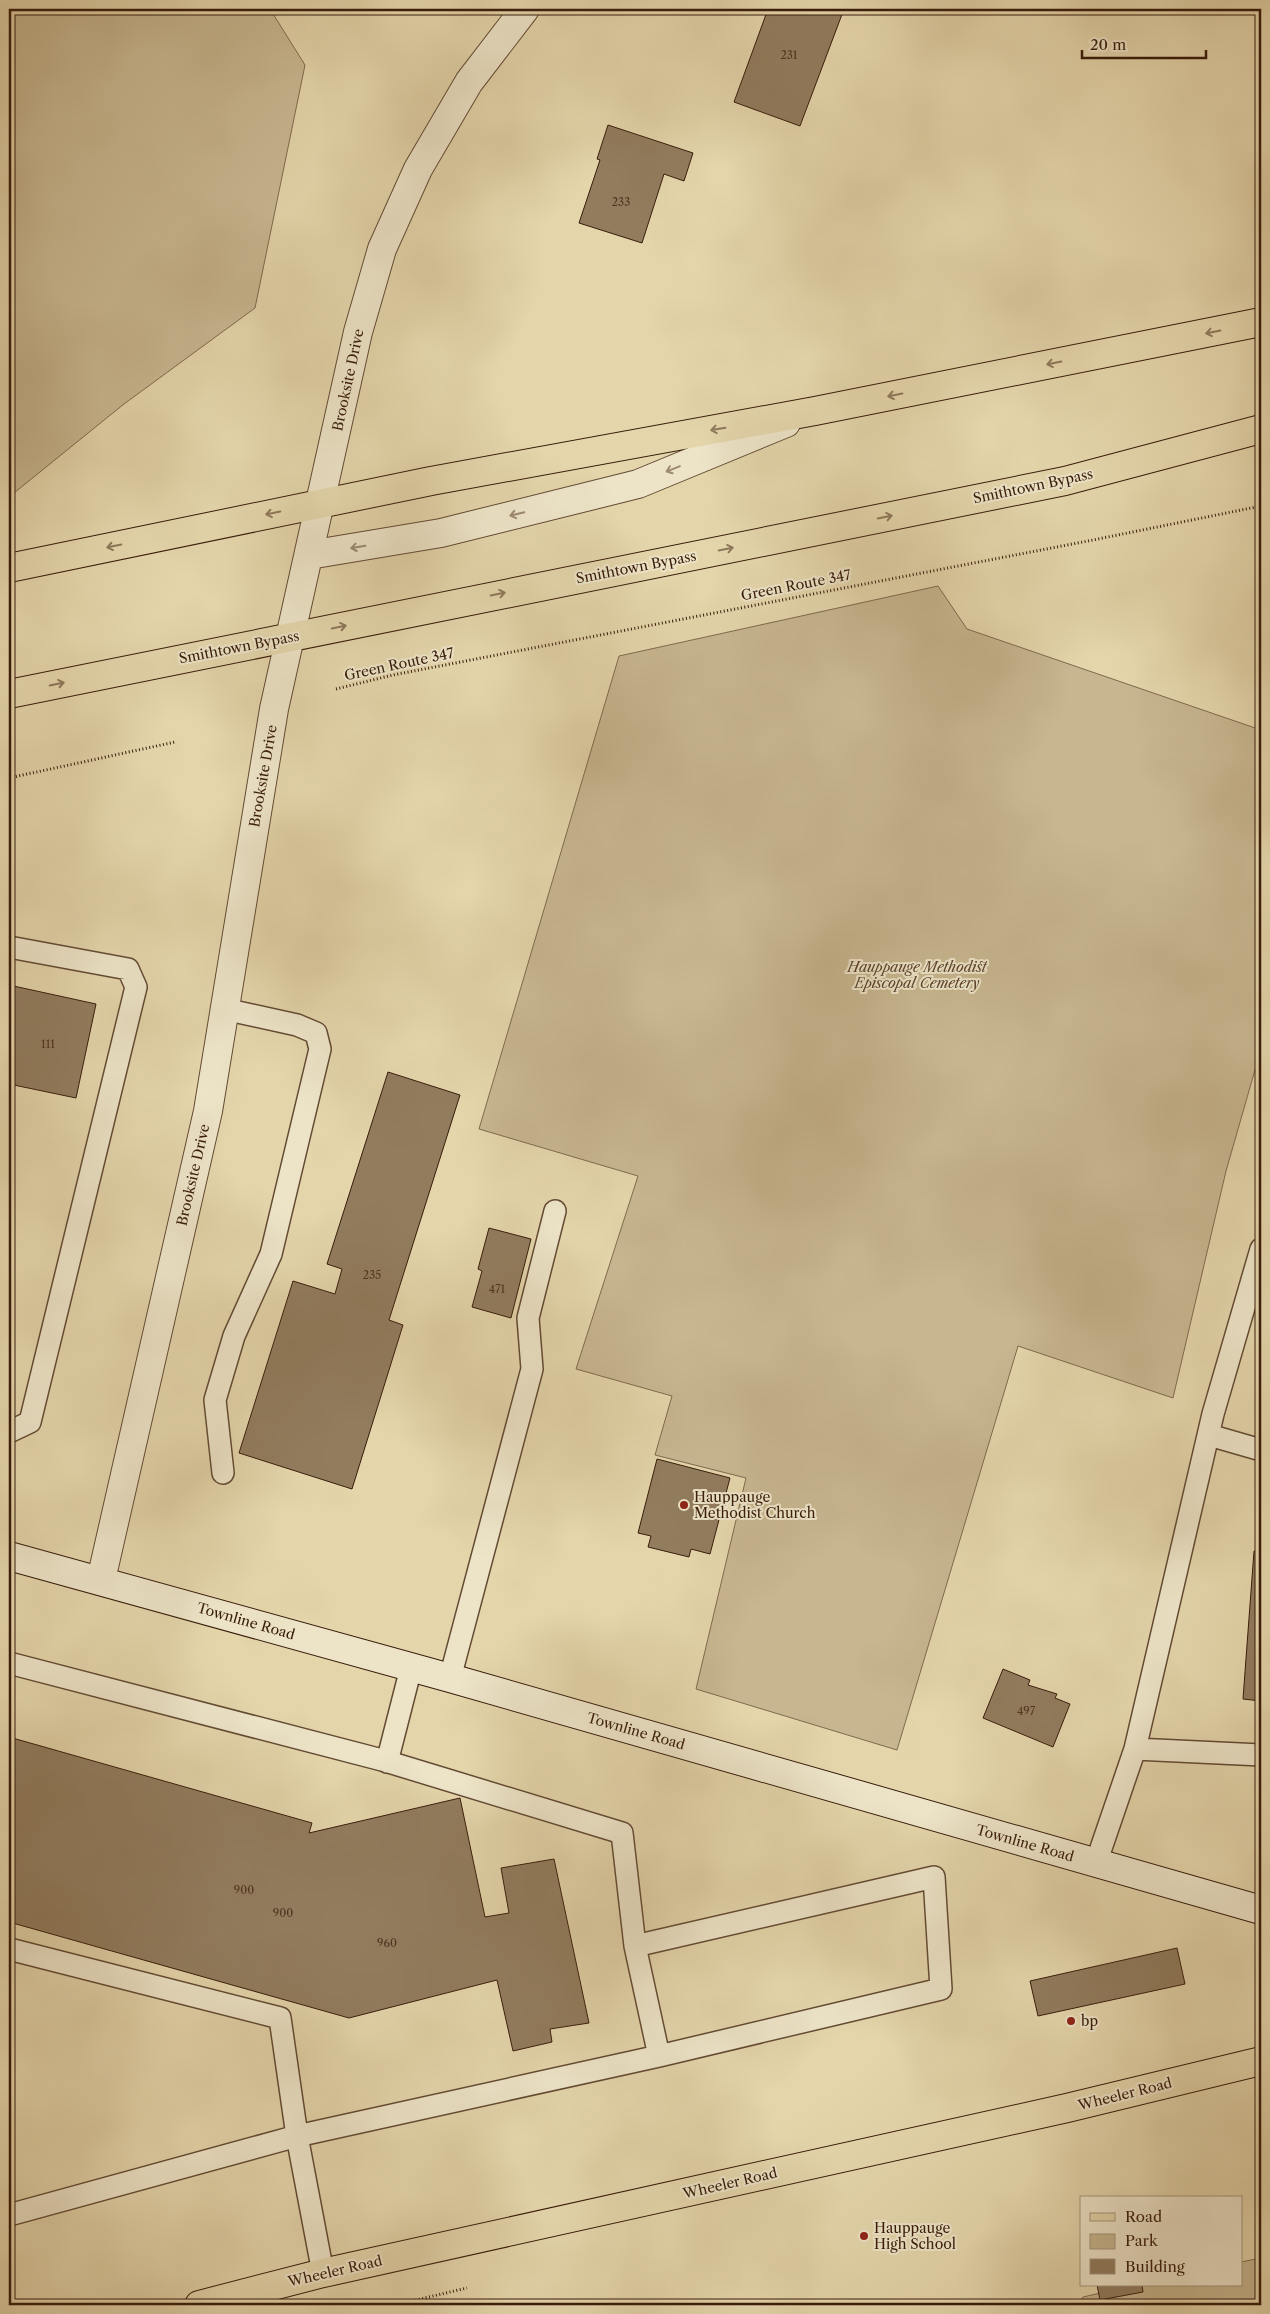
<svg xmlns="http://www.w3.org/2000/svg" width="1270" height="2314" viewBox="0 0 1270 2314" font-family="'Libre Caslon Text',serif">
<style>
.green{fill:#c7b690;stroke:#80694e}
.building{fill:#917c5e;stroke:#381c0b}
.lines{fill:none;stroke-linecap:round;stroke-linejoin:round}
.service-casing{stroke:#634a33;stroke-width:24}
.tertiary-casing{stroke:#634a33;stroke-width:30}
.secondary-casing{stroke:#381c0b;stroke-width:30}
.primary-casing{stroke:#381c0b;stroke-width:30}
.trunk-casing{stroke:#381c0b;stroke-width:30}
.path{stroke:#381c0b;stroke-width:3;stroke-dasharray:1 2.5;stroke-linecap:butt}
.service{stroke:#ede4c8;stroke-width:21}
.tertiary{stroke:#ede4c8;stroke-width:28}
.secondary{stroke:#ede4c8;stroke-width:28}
.primary{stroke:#e4d5ab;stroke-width:28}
.trunk{stroke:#e4d5ab;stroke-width:28}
.oneway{stroke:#8e785b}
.oneway2{stroke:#9c8a73}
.poi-dot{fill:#8f2418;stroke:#ede4c8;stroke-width:2}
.labels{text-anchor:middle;stroke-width:4;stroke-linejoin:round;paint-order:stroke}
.number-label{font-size:11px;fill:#4e3420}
.street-label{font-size:14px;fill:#381c0b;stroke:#ede4c8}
.park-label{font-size:14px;font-style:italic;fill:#5c422c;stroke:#ede4c8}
.poi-label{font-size:14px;fill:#381c0b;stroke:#ede4c8;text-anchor:start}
</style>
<rect width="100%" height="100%" fill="#e4d5ab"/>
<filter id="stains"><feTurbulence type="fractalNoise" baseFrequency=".004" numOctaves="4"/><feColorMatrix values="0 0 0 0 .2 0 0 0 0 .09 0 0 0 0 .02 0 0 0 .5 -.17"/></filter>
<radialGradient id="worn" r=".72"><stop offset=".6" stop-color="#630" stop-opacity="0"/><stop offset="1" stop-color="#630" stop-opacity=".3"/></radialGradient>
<path class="green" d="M9 9H270L305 65 255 308 124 404 9 497Z
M938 586 967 629 1261 730V1049L1226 1171 1173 1398 1018 1346 897 1750 696 1689 746 1478 655 1455 672 1396 576 1369 638 1176 479 1129 619 656Z
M1261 2258V2305H1077L1083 2297 1135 2285H1241V2262Z"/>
<path class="building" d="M768 9H844L800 126 734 102Z
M608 125 693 153 684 181 664 174 642 243 579 223 600 160 597 159Z
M9 985 96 1004 76 1098 9 1084Z
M388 1072 460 1095 389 1320 403 1325 352 1489 239 1453 293 1281 335 1294 342 1269 327 1264Z
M489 1228 531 1239 511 1318 472 1307 482 1271 478 1269Z
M657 1459 730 1478 710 1554 691 1549 689 1557 648 1547 651 1536 638 1533Z
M1254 1551 1261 1552V1701L1243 1699Z
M1003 1669 1030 1680 1028 1685 1057 1694 1055 1698 1070 1704 1053 1747 983 1718Z
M9 1737 312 1823 309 1833 460 1798 485 1917 509 1913 501 1868 554 1859 589 2023 550 2029 552 2042 513 2051 497 1980 349 2018 9 1922Z
M1177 1948 1185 1984 1038 2016 1030 1981Z
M1097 2285H1142L1143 2292 1100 2300Z"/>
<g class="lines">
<g class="service-casing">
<path id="service" d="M9 947 128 969 136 987 30 1422 9 1432
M1209 1435 1261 1450
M223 1473 215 1400 234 1336 271 1254 320 1049 316 1033 297 1025 224 1009
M9 1663 382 1760 622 1833 635 1946 934 1877 941 1989 659 2056 297 2136 9 2215
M450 1678 532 1369 528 1318 555 1211
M1135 1749 1261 1755
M387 1762 411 1668
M1096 1863 1135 1749 1213 1414 1261 1249
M635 1946 659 2056
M9 1949 280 2018 297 2136 323 2273"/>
</g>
<g class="tertiary-casing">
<path id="tertiary" d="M309 555 441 533 638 484 786 423
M101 1580 208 1111 274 709 358 332 382 249 418 169 469 82 525 9"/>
</g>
<g class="secondary-casing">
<path id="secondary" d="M9 1556 450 1678 1261 1910"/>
</g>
<g class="primary-casing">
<path id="primary" d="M199 2305 323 2273 1067 2108 1261 2061"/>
</g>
<g class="trunk-casing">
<path id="trunk" d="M9 568 431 481 815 411 1261 322
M9 694 1065 481 1261 429"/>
</g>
<path class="path" d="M336 689 393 675 1093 540 1261 506
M9 778 175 742
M395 2305 467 2288"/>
<use href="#service" class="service"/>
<use href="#tertiary" class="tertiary"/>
<use href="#secondary" class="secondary"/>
<use href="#primary" class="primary"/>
<use href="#trunk" class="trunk"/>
</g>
<defs><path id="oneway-shaft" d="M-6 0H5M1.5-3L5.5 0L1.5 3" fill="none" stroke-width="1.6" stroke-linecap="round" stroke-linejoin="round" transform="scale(1.25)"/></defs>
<g class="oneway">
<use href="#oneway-shaft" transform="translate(1213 332) rotate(169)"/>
<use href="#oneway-shaft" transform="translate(1054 363) rotate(169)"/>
<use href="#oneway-shaft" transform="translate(895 395) rotate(169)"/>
<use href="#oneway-shaft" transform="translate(718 429) rotate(170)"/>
<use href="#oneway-shaft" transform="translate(273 513) rotate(168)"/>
<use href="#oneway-shaft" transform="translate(885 517) rotate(-11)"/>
<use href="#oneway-shaft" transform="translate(114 546) rotate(168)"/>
<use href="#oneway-shaft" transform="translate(726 549) rotate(-11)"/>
<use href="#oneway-shaft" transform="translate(498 594) rotate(-11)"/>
<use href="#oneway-shaft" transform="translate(339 627) rotate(-12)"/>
<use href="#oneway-shaft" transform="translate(57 684) rotate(-12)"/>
</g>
<g class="oneway2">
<use href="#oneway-shaft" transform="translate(673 469) rotate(158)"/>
<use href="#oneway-shaft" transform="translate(517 514) rotate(166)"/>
<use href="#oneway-shaft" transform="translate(358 547) rotate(171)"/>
</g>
<g class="poi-dot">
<circle cx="684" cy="1505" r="5"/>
<circle cx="1071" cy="2021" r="5"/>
<circle cx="864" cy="2236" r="5"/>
</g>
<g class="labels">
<g class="number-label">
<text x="789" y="59">231</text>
<text x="621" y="206">233</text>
<text x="48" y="1048">111</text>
<text x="372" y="1279">235</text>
<text x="497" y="1293">471</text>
<text x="1026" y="1715">497</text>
<text x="244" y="1894">900</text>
<text x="283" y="1917">900</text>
<text x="387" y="1947">960</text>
</g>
<g class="street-label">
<text transform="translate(348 380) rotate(-78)" y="5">Brooksite Drive</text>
<text transform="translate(1033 486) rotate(-12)" y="5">Smithtown Bypass</text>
<text transform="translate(636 567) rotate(-11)" y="5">Smithtown Bypass</text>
<text transform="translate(796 585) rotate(-11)" y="5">Green Route 347</text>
<text transform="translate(239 647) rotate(-11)" y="5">Smithtown Bypass</text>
<text transform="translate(399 664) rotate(-12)" y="5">Green Route 347</text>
<text transform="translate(263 776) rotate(-80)" y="5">Brooksite Drive</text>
<text transform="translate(193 1175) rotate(-77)" y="5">Brooksite Drive</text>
<text transform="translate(246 1621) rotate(16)" y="5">Townline Road</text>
<text transform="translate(636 1731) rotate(16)" y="5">Townline Road</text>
<text transform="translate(1025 1843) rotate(16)" y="5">Townline Road</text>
<text transform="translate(1125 2094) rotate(-14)" y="5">Wheeler Road</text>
<text transform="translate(730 2183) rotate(-13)" y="5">Wheeler Road</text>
<text transform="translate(335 2271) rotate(-13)" y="5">Wheeler Road</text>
</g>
<g class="park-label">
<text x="917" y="972">Hauppauge Methodist<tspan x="917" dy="16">Episcopal Cemetery</tspan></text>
</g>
<g class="poi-label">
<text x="694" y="1502">Hauppauge<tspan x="694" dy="16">Methodist Church</tspan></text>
<text x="1081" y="2026">bp</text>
<text x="874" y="2233">Hauppauge<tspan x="874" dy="16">High School</tspan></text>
</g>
</g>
<rect width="1270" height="2314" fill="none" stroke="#e4d5ab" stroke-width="30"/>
<rect x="10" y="10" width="1250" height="2294" fill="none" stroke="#381c0b" stroke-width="2.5"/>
<rect x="15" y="15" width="1240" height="2284" fill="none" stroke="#381c0b"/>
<rect x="1080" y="2196" width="162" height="90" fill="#ede4c8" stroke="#a5947c"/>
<rect x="1090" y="2213" width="25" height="8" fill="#e4d5ab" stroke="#a5947c"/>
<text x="1125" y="2222" font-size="15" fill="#381c0b">Road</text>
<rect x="1090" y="2234" width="25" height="15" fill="#c7b690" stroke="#a5947c"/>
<text x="1125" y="2246" font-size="15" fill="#381c0b">Park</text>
<rect x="1090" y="2259" width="25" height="15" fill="#917c5e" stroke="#a5947c"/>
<text x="1125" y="2272" font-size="15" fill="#381c0b">Building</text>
<path d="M1082 50v8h124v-8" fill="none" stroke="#381c0b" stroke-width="2.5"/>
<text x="1090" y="50" font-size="15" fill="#381c0b" stroke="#ede4c8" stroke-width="4" paint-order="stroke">20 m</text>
<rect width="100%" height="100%" filter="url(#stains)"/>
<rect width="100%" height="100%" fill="url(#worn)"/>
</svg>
